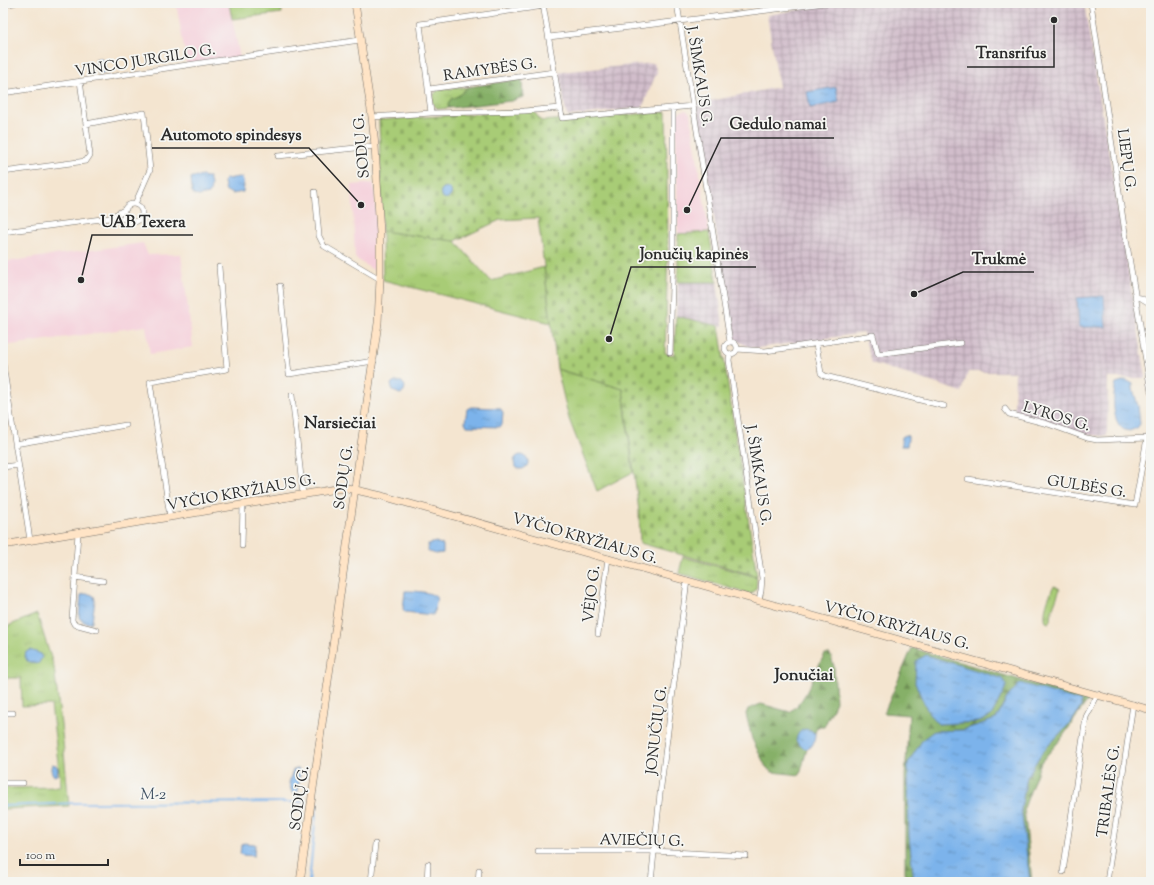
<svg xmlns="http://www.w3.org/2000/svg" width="1154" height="885" viewBox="0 0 1154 885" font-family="'Sorts Mill Goudy',serif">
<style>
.built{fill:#f5cfda}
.industrial{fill:url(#industrial-grid)}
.grass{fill:url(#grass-tufts);stroke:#6a7c50}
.forest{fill:url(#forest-firs);stroke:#586e49;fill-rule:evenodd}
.cemetery{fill:url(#cemetery-stones);stroke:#6a7c50}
.water{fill:url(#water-ripples);stroke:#536f8b}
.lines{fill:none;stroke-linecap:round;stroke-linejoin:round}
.stream{stroke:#7bb3eb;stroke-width:2}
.street-casing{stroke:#716c65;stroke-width:6}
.secondary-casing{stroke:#716c65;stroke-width:8}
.street{stroke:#fff;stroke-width:5}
.secondary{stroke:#ffe4c6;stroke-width:7}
.labels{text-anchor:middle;stroke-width:3.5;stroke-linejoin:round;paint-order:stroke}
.street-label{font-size:15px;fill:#2b2b2b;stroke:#f6f6f2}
.water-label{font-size:16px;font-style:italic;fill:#435465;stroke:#f6f6f2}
.quarter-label{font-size:17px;font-weight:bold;fill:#2b2b2b;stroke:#f6f6f2}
.leader{fill:none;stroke:#2b2b2b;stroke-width:1.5}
.callout-dot{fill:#2b2b2b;stroke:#f6f6f2;stroke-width:1.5}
.callout-label{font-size:16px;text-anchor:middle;font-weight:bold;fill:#2b2b2b;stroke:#f6f6f2;stroke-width:3.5;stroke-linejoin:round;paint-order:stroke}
</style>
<defs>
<pattern id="industrial-grid" width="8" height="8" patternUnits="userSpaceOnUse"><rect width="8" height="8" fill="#d1bdcb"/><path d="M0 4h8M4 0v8" fill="none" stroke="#aa9aa5"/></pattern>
<pattern id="grass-tufts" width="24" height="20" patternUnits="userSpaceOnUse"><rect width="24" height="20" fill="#a8cc76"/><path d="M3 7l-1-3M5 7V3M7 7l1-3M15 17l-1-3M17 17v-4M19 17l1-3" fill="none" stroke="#91af66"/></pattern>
<pattern id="forest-firs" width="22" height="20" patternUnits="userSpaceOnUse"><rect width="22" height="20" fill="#86b067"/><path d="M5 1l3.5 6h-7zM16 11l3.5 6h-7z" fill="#6e8f55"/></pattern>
<pattern id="cemetery-stones" width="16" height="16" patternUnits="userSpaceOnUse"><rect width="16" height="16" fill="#a8cc76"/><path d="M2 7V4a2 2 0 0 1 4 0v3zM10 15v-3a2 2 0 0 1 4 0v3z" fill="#91af66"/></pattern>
<pattern id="water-ripples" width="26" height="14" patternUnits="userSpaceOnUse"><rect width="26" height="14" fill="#7bb3eb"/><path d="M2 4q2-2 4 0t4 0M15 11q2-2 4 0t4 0" fill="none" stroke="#6592bf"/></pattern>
</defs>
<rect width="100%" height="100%" fill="#f6f6f2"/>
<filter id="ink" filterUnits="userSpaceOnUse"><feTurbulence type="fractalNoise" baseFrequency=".025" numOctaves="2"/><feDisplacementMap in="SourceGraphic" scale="8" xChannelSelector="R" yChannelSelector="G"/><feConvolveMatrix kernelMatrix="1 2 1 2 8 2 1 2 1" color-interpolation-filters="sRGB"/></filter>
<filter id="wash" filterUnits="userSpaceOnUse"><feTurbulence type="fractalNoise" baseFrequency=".012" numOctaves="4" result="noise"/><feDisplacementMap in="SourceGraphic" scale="16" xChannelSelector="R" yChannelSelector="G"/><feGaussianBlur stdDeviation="0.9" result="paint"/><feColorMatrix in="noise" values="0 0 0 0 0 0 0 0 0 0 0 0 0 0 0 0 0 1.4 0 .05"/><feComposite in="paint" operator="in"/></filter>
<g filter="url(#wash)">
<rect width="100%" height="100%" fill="#f4e5d0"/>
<path class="built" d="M176 3H229L240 58 187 65Z
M686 110 690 113 709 232 678 234 676 122 677 114 681 111Z
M374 183 377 230 378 273 355 258 352 185Z
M143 243 148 255 181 254 193 347 150 354 146 326 3 346V262Z"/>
<path class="industrial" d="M838 3H1084L1146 378H1108L1107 436 1088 435 1014 411 1015 372H968L962 392 872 363 863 333 757 348 749 347 736 340 733 334 731 323 696 104 779 87 767 15Z
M654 63 657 72 642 108 568 116 566 113 559 72Z
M678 282H717L723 326 676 316Z"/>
<path class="grass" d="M229 3H281L282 13 232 19Z
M468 87 458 96 451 99 448 105 449 108 438 109 433 104 432 101 434 94 438 90Z
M382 231 455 241 491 281 544 267 551 323 383 280Z
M709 232 717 282H678V234Z
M557 369 623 389 633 472 597 491 569 419Z
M683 557 757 577 756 590 750 594 679 573Z
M1055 586 1060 589 1052 610 1051 620 1049 623 1046 622C1042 612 1049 597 1053 587Z
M37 614 54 667 63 741 69 806 3 809V788L61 787 51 705 22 706 21 678H3V628Z"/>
<path class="forest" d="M522 79 523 97 511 101 449 108 448 105 451 99 458 96 468 87Z
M912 648 1088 700 1061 739 1041 762 1024 808 1032 882H1030L1021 808 1027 777 1042 752 1072 721 1081 707 1016 688 1007 698 996 719 963 730 934 731 908 763 909 836 914 882H907L905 872V777L909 715 884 713ZM915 683 979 722 938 724Z
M825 654H830L834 666 836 702 824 727H817L815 733 812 731 799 733C794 741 799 746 807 749L800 775 772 772 766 767 752 739 746 714 748 709 761 704 790 712C809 698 813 673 825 654Z"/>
<path class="cemetery" d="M533 110 541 121 666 112 668 247 665 353 674 355 676 316 719 326 757 576 640 543 639 511 623 389 557 369 538 218 500 220 455 241 382 231 379 120Z"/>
<path class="water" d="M101 58C104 61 106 68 104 73L100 74 97 72 96 59Z
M836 87 839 102 810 108 807 92Z
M204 176 205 177H209C211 182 212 188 209 194L199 196 194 195 192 192 191 178 193 177Z
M239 177 242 178 244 186 243 192 232 194 225 190 224 181 226 179Z
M440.5 193a5.5 5.5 0 1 1 11 0a5.5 5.5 0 1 1-11 0Z
M1104 296 1106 327H1079L1077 298Z
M1126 380 1133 384V389L1138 406 1140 424 1137 428 1129 431C1127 430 1124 430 1123 429 1111 420 1113 395 1116 383Z
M396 381 402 382 405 386 404 392 400 394 393 391 391 384 393 382Z
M471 407 500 408 503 412 502 425 500 427 467 426 465 422 467 409Z
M905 435 908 436V439L907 446H901L902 437Z
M514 462a7 7 0 1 1 14 0a7 7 0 1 1-14 0Z
M436 542 443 545V553L435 554 428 551V544Z
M405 591C414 591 431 591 437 598L434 613 433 615 405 612 403 609Z
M84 594H90L94 596 95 600 92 621 91 623C86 623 81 622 79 617L81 595Z
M30 650 39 653 42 657 39 663 35 664 27 661 25 656 26 652Z
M926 655 1001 678 1007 685 991 716 979 722 938 724 929 714 915 683 916 661Z
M1020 683 1081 701V707L1072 721 1042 752 1027 777 1021 808 1030 882H914L909 836 908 763 923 739 934 731 963 730 996 719 1007 698Z
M806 729 815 733C815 739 814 747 807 749L803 748 796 741C797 734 800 730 806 729Z
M52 764 56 765 58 769 57 775 54 776C51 772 50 769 52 764Z
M296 769H299L300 773 298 792 296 794 292 793 289 783 293 770Z
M243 843 255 844 254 856 242 855 240 854 241 845Z"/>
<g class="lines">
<path class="stream" d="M3 806 75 803 303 802
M309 882 317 803"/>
</g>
</g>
<g filter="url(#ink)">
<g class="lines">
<g class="street-casing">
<path id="street" d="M677 3 730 342
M1091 3 1124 226 1151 392
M543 4 562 118 693 106
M3 5 14 3
M549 37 825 3
M80 81 86 124
M429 89 554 72
M3 93 187 65 360 40
M431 113 524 111 560 108
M372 117 431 113 420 24 544 6
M278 156 375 146
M3 172 86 161 90 155 86 124 144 113 150 170 135 204
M315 192 319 236 324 246 380 279
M124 213a9 9 0 1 1 18 0a9 9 0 1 1-18 0Z
M109 218 126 209
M3 232 109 218 127 219
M280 286 289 374 374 361
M1135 297 1141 298 1151 304
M725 348a6 6 0 1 1 12 0a6 6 0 1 1-12 0Z
M816 344 821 373 825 376 944 406
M737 349 765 351 780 349 873 335 878 354 961 343
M670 353 673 251V108
M730 354 729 360 762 578 761 591 759 600
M3 364 30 540
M292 395 303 495
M1005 409 1009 414 1048 424 1087 438 1097 440 1147 438 1151 435
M15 444 126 425
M3 467 18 465
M968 479 1135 505 1147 438
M170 517 150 382 227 369 219 267
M78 533 72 620 74 624 97 630
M242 546 243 505
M75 577 103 581
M598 634 608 558
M3 713H13
M3 783H23
M538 851H654L746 856
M1063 872 1086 717 1098 694
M371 882 375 844
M427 882 428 864
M478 882 479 870
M651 882 660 794 687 580
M1107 882 1133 704"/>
</g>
<g class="secondary-casing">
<path id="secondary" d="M3 545 336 489 347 488 382 496 1151 710
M300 882 378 323 380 279V234L375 146 372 117 355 3"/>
</g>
<use href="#street" class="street"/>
<use href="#secondary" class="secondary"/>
</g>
</g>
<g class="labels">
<g class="street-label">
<text transform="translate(145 60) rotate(-9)" y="5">VINCO JURGILO G.</text>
<text transform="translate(490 69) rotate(-8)" y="5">RAMYBĖS G.</text>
<text transform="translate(700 76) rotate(81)" y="5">J. ŠIMKAUS G.</text>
<text transform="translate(361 146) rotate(-95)" y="5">SODŲ G.</text>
<text transform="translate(1127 160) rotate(82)" y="5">LIEPŲ G.</text>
<text transform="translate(1057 416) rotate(17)" y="5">LYROS G.</text>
<text transform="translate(759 475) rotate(81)" y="5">J. ŠIMKAUS G.</text>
<text transform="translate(343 477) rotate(-82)" y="5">SODŲ G.</text>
<text transform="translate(1087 486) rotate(9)" y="5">GULBĖS G.</text>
<text transform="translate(241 492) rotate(-10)" y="5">VYČIO KRYŽIAUS G.</text>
<text transform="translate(585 538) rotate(16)" y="5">VYČIO KRYŽIAUS G.</text>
<text transform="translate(591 594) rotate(-83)" y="5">VĖJO G.</text>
<text transform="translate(897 625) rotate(15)" y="5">VYČIO KRYŽIAUS G.</text>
<text transform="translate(656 730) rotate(-83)" y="5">JONUČIŲ G.</text>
<text transform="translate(1108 791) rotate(-82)" y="5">TRIBALĖS G.</text>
<text transform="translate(299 798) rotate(-82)" y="5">SODŲ G.</text>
<text transform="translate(642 840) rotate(1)" y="5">AVIEČIŲ G.</text>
</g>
<g class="water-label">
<text transform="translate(153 793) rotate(-1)" y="6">M-2</text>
</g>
<g class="quarter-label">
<text x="340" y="428">Narsiečiai</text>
<text x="804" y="680">Jonučiai</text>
</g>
</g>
<path class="leader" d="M1054 20L1054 67H967M687 210L721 138H834M361 205L309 148H152M81 280L92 235H193M609 339L631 267H756M914 294L963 272H1034"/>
<g class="callout-dot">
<circle cx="1054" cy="20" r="4"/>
<circle cx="687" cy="210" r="4"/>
<circle cx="361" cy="205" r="4"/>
<circle cx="81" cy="280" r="4"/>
<circle cx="609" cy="339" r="4"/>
<circle cx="914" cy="294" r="4"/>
</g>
<g class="callout-label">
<text x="1011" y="58">Transrifus</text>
<text x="778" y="129">Gedulo namai</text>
<text x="231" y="140">Automoto spindesys</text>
<text x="143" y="227">UAB Texera</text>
<text x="694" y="259">Jonučių kapinės</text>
<text x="999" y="264">Trukmė</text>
</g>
<rect width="1154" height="885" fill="none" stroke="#f6f6f2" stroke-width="16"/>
<path d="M20 859v6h88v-6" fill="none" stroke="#2b2b2b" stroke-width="2"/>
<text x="26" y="859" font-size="12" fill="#2b2b2b" stroke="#f6f6f2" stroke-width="3" paint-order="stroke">100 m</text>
</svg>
